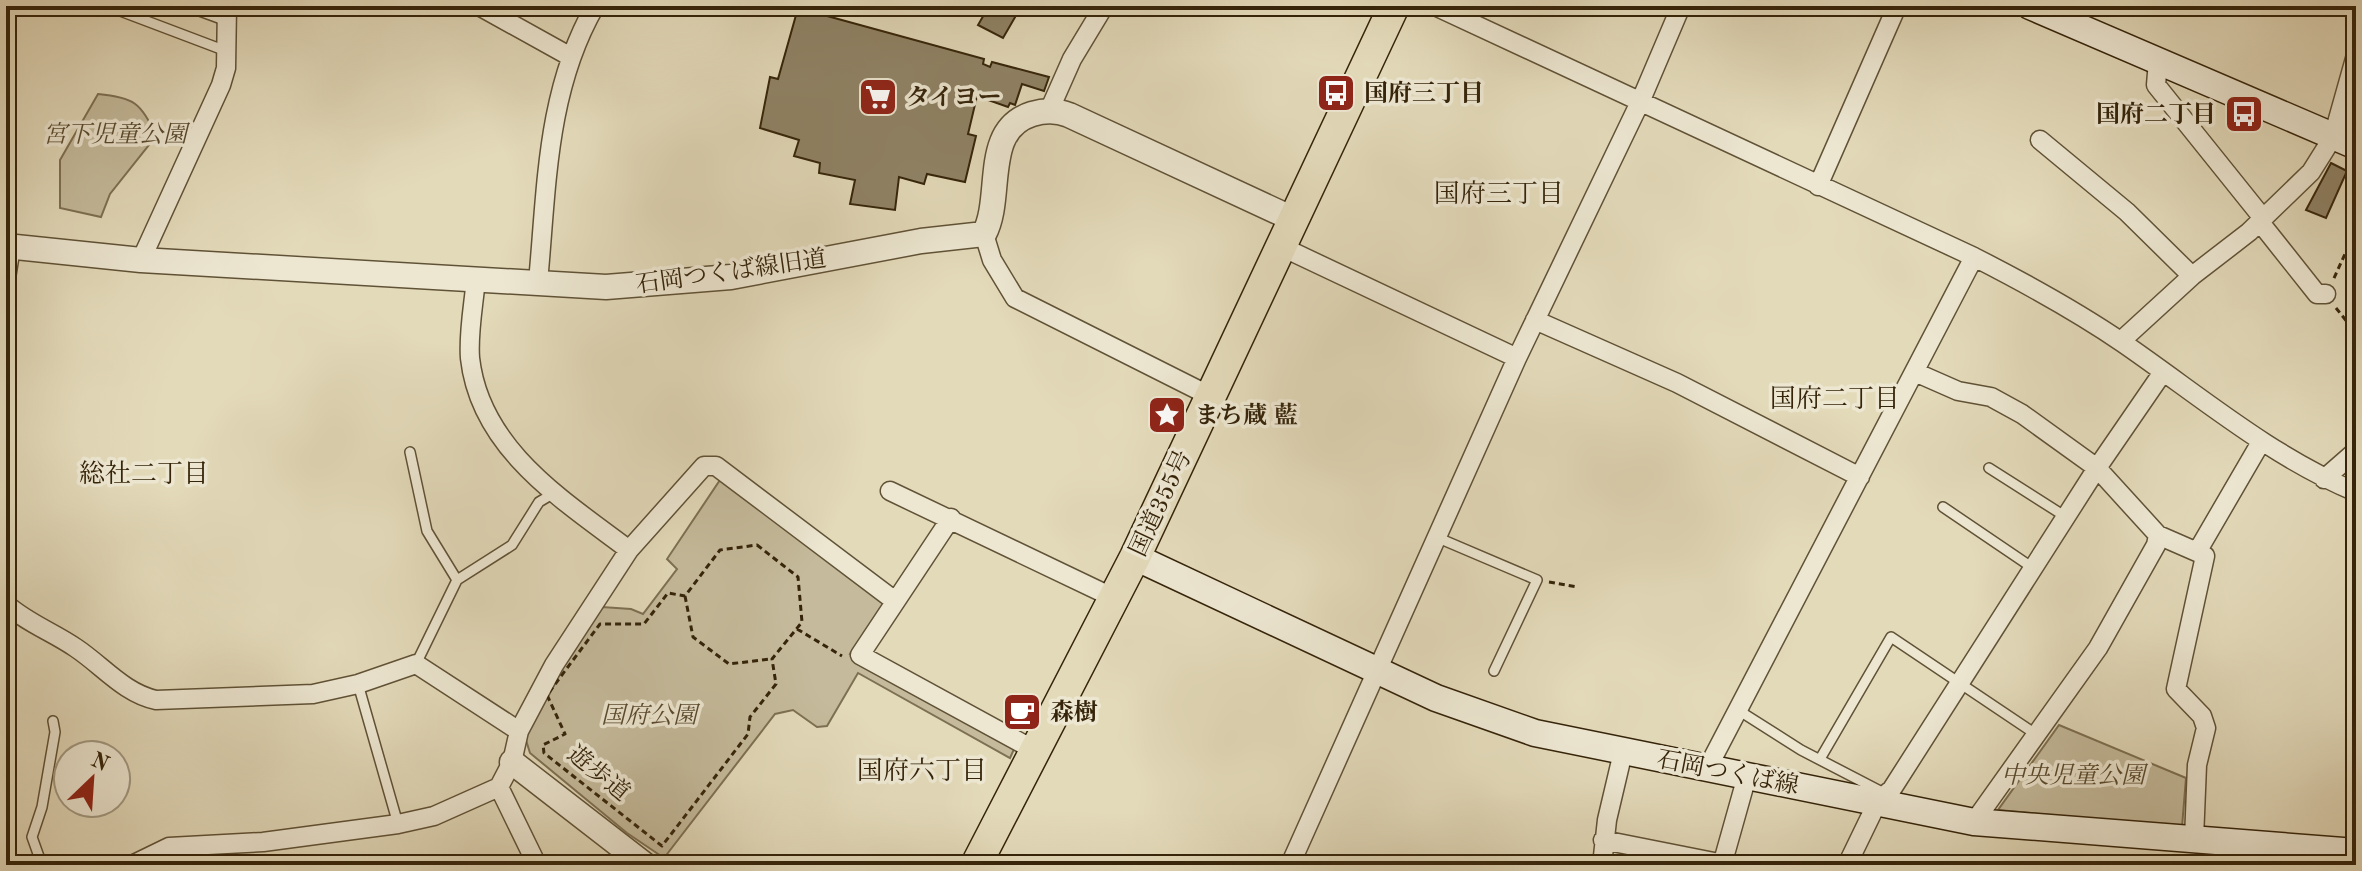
<svg xmlns="http://www.w3.org/2000/svg" width="2362" height="871" viewBox="0 0 2362 871" font-family="'Old Standard TT','Noto Serif JP',serif">
<style>
.green{fill:#c5bb9c;stroke:#7d7053;stroke-width:2}
.building{fill:#8f8366;stroke:#35240a;stroke-width:2}
.lines{fill:none;stroke-linecap:round;stroke-linejoin:round}
.service-casing{stroke:#605236;stroke-width:12}
.minor-casing{stroke:#605236;stroke-width:21}
.tertiary-casing{stroke:#605236;stroke-width:27}
.secondary-casing{stroke:#35240a;stroke-width:29}
.trunk-casing{stroke:#35240a;stroke-width:33}
.path{stroke:#35240a;stroke-width:3;stroke-dasharray:6 4;stroke-linecap:butt}
.service{stroke:#ede7d2;stroke-width:9}
.minor{stroke:#ede7d2;stroke-width:18}
.tertiary{stroke:#ede7d2;stroke-width:24}
.secondary{stroke:#ede7d2;stroke-width:26}
.trunk{stroke:#e3daba;stroke-width:30}
.labels{text-anchor:middle;stroke-width:7;stroke-linejoin:round;paint-order:stroke}
.poi-label{font-size:24px;font-weight:bold;fill:#35240a;stroke:#ede7d2;text-anchor:start}
.park-label{font-size:24px;font-style:italic;fill:#594a2e;stroke:#ede7d2}
.street-label{font-size:24px;fill:#35240a;stroke:#ede7d2}
.neighbourhood-label{font-size:26px;fill:#35240a;stroke:#ede7d2}
</style>
<rect width="100%" height="100%" fill="#e3daba"/>
<filter id="stains"><feTurbulence type="fractalNoise" baseFrequency=".0025" numOctaves="4"/><feColorMatrix values="0 0 0 0 .2 0 0 0 0 .09 0 0 0 0 .02 0 0 0 .5 -.17"/></filter>
<radialGradient id="worn" r=".72"><stop offset=".6" stop-color="#630" stop-opacity="0"/><stop offset="1" stop-color="#630" stop-opacity=".3"/></radialGradient>
<path class="green" d="M98 94C133 97 142 103 156 136L110 194 101 217 60 208V160Z
M722 477 886 604 850 654 1015 747 1010 758 858 673 827 726 817 727 793 710 775 714 664 858 627 833 530 753 525 737 546 689 602 607 631 609 643 614 677 569 667 559Z
M2059 725 2186 778 2182 827 1998 810Z"/>
<path class="building" d="M989 6H1008L1018 12 1003 38 978 25Z
M798 8 984 59 983 64 990 67 992 62 1049 77 1044 91 1022 84 1015 105 1010 103 1008 107 977 96 968 134 976 136 965 182 927 174 924 184 899 177 895 210 850 204 855 180 819 173 820 163 794 156 799 140 760 128 770 77 778 79Z
M2331 163 2347 171 2326 218 2306 210Z"/>
<g class="lines">
<g class="service-casing">
<path id="service" d="M107 6 226 51
M186 6 227 21
M410 452 427 531 457 580
M1989 468 2066 517
M1943 507 2033 568
M1436 537 1537 580 1494 671
M416 664 457 580 512 545 539 502 554 493
M358 684 398 824
M1738 710 1801 750 1884 793
M1820 759 1891 637 2037 735
M42 865 32 837 42 807 55 732 53 721"/>
</g>
<g class="minor-casing">
<path id="minor" d="M479 6 571 57
M1435 6 1974 257C2025 283 2076 311 2123 343 2200 396 2270 456 2356 492
M2158 61 2156 85 2262 217 2263 226 2317 294H2326
M1049 111 1072 59 1104 6
M2040 140 2127 212 2192 276
M1818 186 1897 6
M984 234 992 260 1015 298 1210 396
M1280 246 1517 358
M141 260 221 85 226 68 227 6
M6 278 11 247
M476 278C474 303 468 332 470 358 480 449 563 500 629 550
M538 282C547 187 546 91 595 6
M1535 320 1677 383 1860 477
M2121 341 2192 276 2249 232 2311 172 2333 137 2356 55
M1917 373 1958 391 1991 397 2022 414 2097 468 2158 535 2156 545 2098 648 1974 822
M2324 479 2356 451
M890 491 1114 598
M951 518 860 655 1036 751
M2158 535 2197 552 2261 442
M6 604C27 623 53 632 76 648 103 666 124 693 156 700L313 694 358 684 416 664 519 731
M1707 769 1974 257
M2194 839 2197 765 2206 728 2202 716 2176 689 2205 556 2197 552
M1603 840 1729 865
M132 865 169 847 263 842 398 824 434 816 499 787
M537 865 499 787 512 762 519 731 554 665 629 550 704 466H716L895 601
M1290 865 1517 358 1641 100 1681 6
M1602 865 1607 820 1623 752
M1722 865 1747 776
M1847 865 1878 801 1892 789 2097 468 2163 372"/>
</g>
<g class="tertiary-casing">
<path id="tertiary" d="M6 246 141 260 606 287 731 277 921 241 984 234C1004 197 981 130 1032 114 1045 110 1057 110 1069 115L1293 219
M512 762 645 865"/>
</g>
<g class="secondary-casing">
<path id="secondary" d="M2030 6 2356 146
M1135 557 1436 698 1535 733 1974 822 2356 852"/>
</g>
<g class="trunk-casing">
<path id="trunk" d="M976 865 1135 557 1394 6"/>
</g>
<path class="path" d="M2334 278 2356 230
M2336 308 2356 333
M757 545 798 577 802 622 772 659 776 684 750 717 748 734 662 846 544 753 543 745 565 734 547 695 600 624H644L668 593 685 596 720 550Z
M1549 582 1577 587
M685 596 693 637 729 664 770 659
M797 629 842 656"/>
<use href="#service" class="service"/>
<use href="#minor" class="minor"/>
<use href="#tertiary" class="tertiary"/>
<use href="#secondary" class="secondary"/>
<use href="#trunk" class="trunk"/>
</g>
<defs>
<g id="bus-square" transform="scale(2)"><rect x="-9" y="-9" width="18" height="18" rx="4" fill="#8f2418" stroke="#ede7d2"/><path d="M-5-6H5V4H4V6H2V4H-2V6H-4V4H-5ZM-3.5-4V0h7V-4ZM-3.5 1.2v1.5H-2V1.2ZM2 1.2v1.5H3.5V1.2Z" fill="#fff"/></g>
<g id="supermarket-square" transform="scale(2)"><rect x="-9" y="-9" width="18" height="18" rx="4" fill="#8f2418" stroke="#ede7d2"/><path d="M-6-5.5h2.5l.6 2H6L4.5 2H-2.5L-4.4-4H-6ZM-1.5 3.2a1.3 1.3 0 1 0 .1 0ZM3 3.2a1.3 1.3 0 1 0 .1 0Z" fill="#fff"/></g>
<g id="sight-square" transform="scale(2)"><rect x="-9" y="-9" width="18" height="18" rx="4" fill="#8f2418" stroke="#ede7d2"/><path d="M0-6L1.8-2.2L6-1.7L2.9 1.2L3.7 5.4L0 3.3L-3.7 5.4L-2.9 1.2L-6-1.7L-1.8-2.2Z" fill="#fff"/></g>
<g id="cafe-square" transform="scale(2)"><rect x="-9" y="-9" width="18" height="18" rx="4" fill="#8f2418" stroke="#ede7d2"/><path d="M-5.5-4.5H6V0H3Q3 3.5 0 3.5H-2.5Q-5.5 3.5-5.5 0ZM3-3.2v2h1.7v-2ZM-6 4.5H4V6H-6Z" fill="#fff"/></g>
</defs>
<g fill-rule="evenodd">
<use href="#bus-square" x="1336" y="93"/>
<use href="#supermarket-square" x="878" y="97"/>
<use href="#bus-square" x="2244" y="114"/>
<use href="#sight-square" x="1167" y="415"/>
<use href="#cafe-square" x="1022" y="712"/>
</g>
<g class="labels">
<g class="poi-label">
<text x="1364" y="101">国府三丁目</text>
<text x="906" y="105">タイヨー</text>
<text x="2216" y="122" text-anchor="end">国府二丁目</text>
<text x="1195" y="423">まち蔵 藍</text>
<text x="1050" y="720">森樹</text>
</g>
<g class="park-label">
<text x="115" y="142">宮下児童公園</text>
<text x="649" y="723">国府公園</text>
<text x="2073" y="783">中央児童公園</text>
</g>
<g class="street-label">
<text transform="translate(731 271) rotate(-8)" y="8">石岡つくば線旧道</text>
<text transform="translate(1160 503) rotate(-65)" y="8">国道355号</text>
<text transform="translate(1728 772) rotate(11)" y="8">石岡つくば線</text>
<text transform="translate(599 773) rotate(39)" y="8">遊歩道</text>
</g>
<g class="neighbourhood-label">
<text x="1499" y="202">国府三丁目</text>
<text x="1835" y="407">国府二丁目</text>
<text x="144" y="482">総社二丁目</text>
<text x="922" y="779">国府六丁目</text>
</g>
</g>
<rect width="2362" height="871" fill="none" stroke="#e3daba" stroke-width="32"/>
<rect x="8" y="8" width="2346" height="855" fill="none" stroke="#35240a" stroke-width="4"/>
<rect x="16" y="16" width="2330" height="839" fill="none" stroke="#35240a" stroke-width="2"/>
<g transform="translate(92 779) rotate(25)"><circle r="38" fill="#ede7d2" stroke="#a39982" stroke-width="2"/>
<path d="M0-6L14 30L0 20L-14 30Z" fill="#8f2418"/>
<text y="-12" font-size="22" font-weight="bold" text-anchor="middle" fill="#35240a">N</text>
</g>
<rect width="100%" height="100%" filter="url(#stains)"/>
<rect width="100%" height="100%" fill="url(#worn)"/>
</svg>
